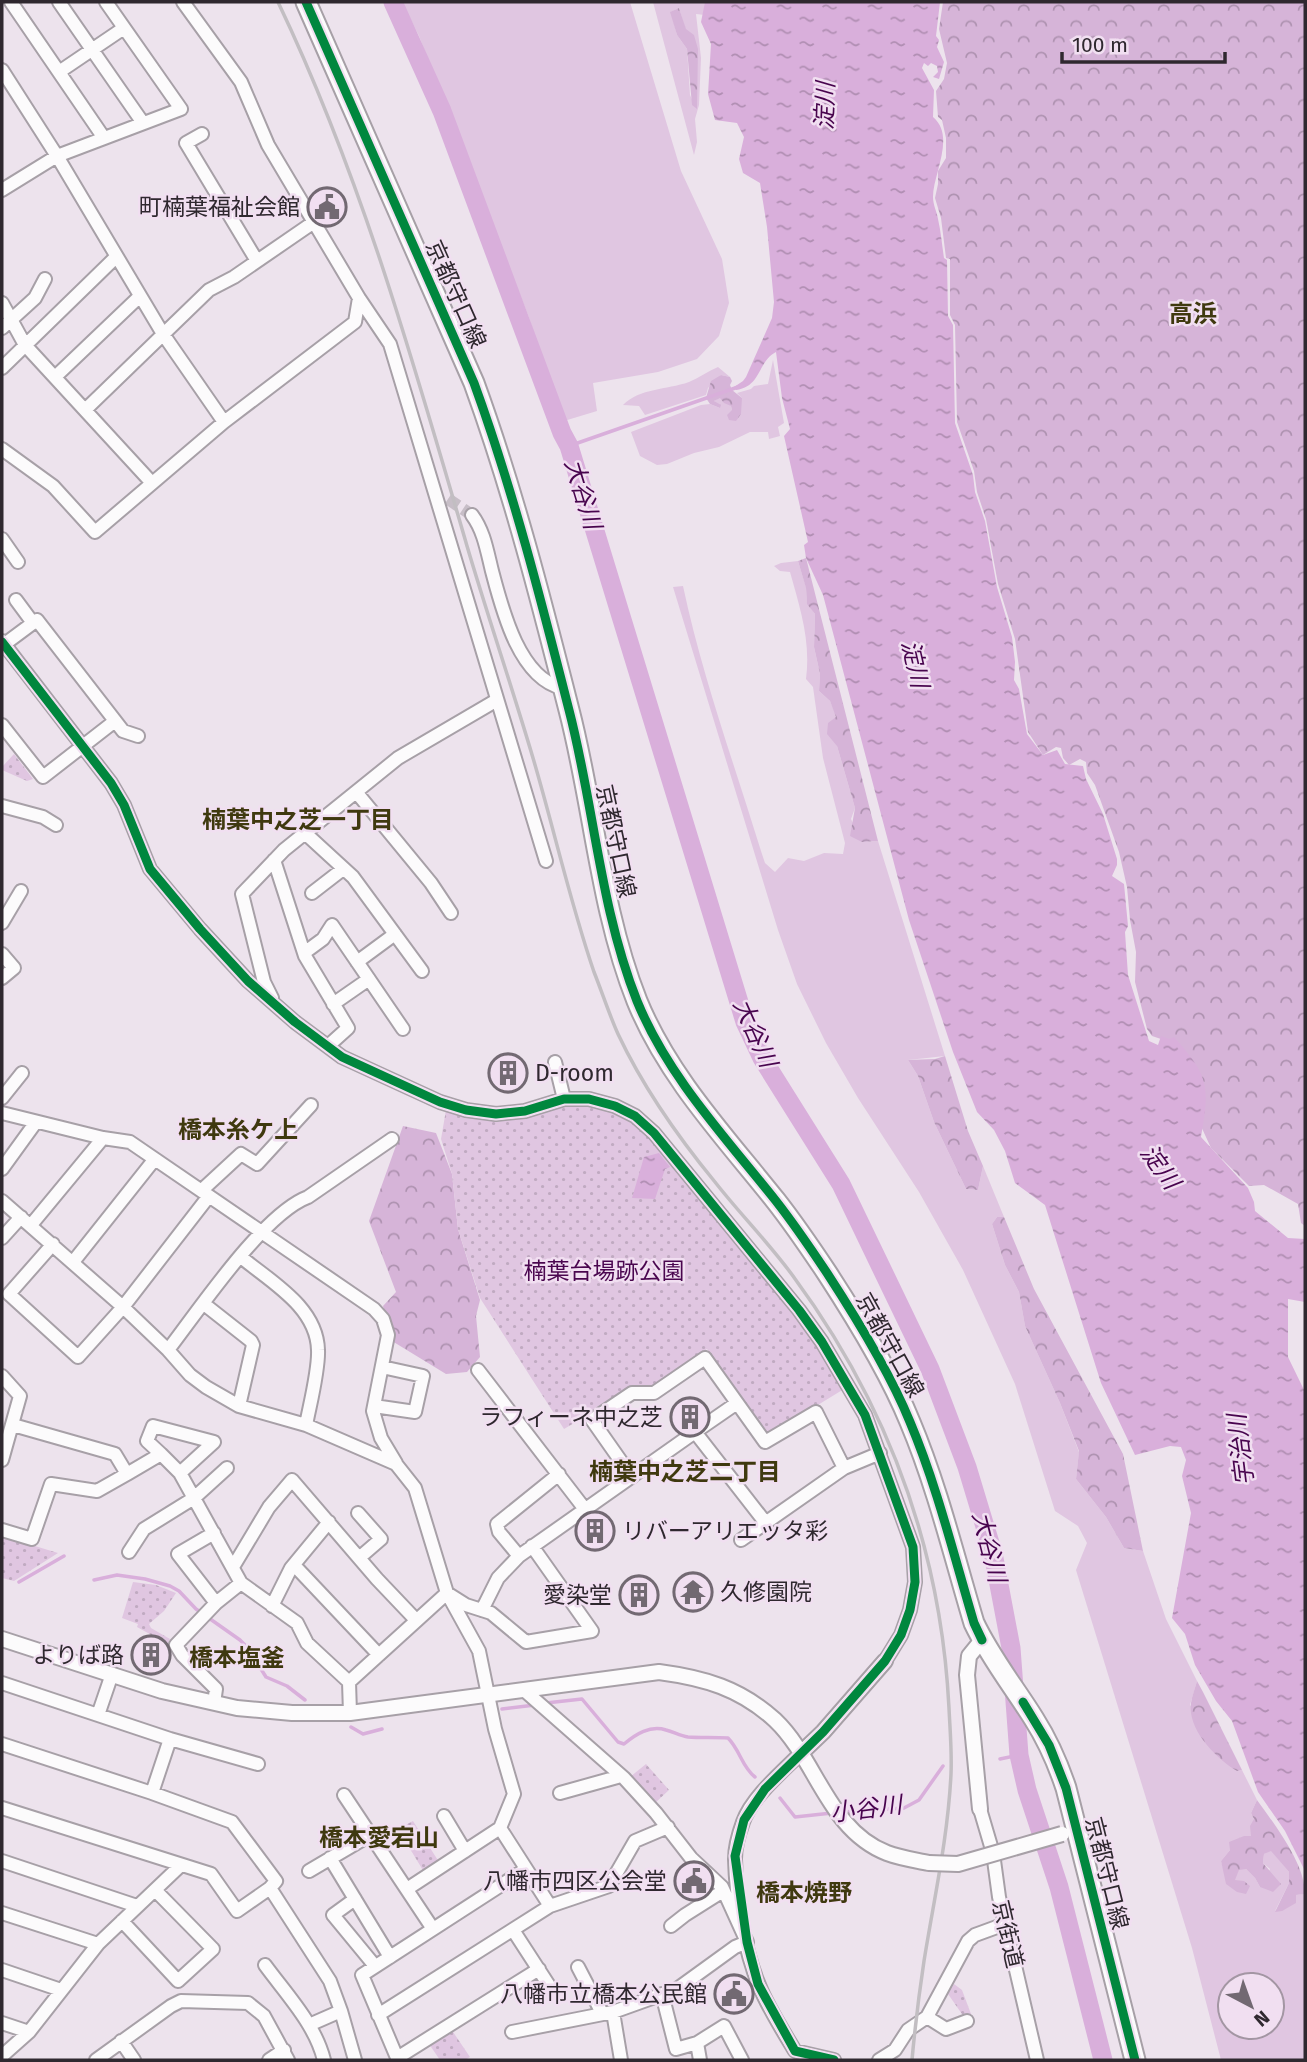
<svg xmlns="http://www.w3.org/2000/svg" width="1307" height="2062" viewBox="0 0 1307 2062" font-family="'Fira Sans','Noto Sans JP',sans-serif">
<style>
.grass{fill:#e0c6e1;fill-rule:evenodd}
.forest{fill:url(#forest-crowns)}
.park{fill:url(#park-dots)}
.water{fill:url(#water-ripples)}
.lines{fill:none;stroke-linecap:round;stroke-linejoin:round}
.stream{stroke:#d9afdb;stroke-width:3.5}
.river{stroke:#d9afdb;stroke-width:19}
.minor-tunnel{stroke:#c7bec7;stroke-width:12;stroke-dasharray:12 6;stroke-linecap:butt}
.minor-casing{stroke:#a7a0a7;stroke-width:16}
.tertiary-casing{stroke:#a7a0a7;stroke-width:18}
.primary-casing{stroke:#a7a0a7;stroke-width:23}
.minor{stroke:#fcfbfc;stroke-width:12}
.tertiary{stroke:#fcfbfc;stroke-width:14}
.primary{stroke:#fcfbfc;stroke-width:19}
.rail{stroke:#c2bec2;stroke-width:3.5}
.tertiary-bridge-casing{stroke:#a7a0a7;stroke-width:18;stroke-linecap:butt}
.tertiary-bridge{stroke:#fcfbfc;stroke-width:14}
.cycleway-casing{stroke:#f1dff1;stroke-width:13}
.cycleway{stroke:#00873e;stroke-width:9}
.labels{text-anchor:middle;stroke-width:5;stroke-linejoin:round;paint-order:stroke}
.poi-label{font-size:23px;fill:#2f282f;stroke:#f1dff1;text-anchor:end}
.street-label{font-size:23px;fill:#2f282f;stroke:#f1dff1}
.park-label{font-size:23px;fill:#4a064f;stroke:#f1dff1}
.water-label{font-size:24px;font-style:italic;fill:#48044e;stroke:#f1dff1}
.neighbourhood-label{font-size:24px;font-weight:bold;fill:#3f390f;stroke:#f1dff1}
</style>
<defs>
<pattern id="forest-crowns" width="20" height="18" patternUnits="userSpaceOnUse" patternTransform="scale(1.75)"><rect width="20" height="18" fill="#d6b4d8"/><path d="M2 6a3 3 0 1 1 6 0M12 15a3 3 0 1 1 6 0" fill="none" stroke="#ae92b0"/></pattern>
<pattern id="park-dots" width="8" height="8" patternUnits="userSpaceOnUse" patternTransform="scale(1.75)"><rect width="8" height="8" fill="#e0c6e1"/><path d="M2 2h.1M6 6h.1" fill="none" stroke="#c0aac1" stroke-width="1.8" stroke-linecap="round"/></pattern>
<pattern id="water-ripples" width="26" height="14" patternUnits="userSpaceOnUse" patternTransform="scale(1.75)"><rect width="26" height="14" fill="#d9afdb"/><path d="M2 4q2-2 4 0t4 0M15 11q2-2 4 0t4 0" fill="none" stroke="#b08eb2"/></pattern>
</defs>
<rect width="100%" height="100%" fill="#ede3ed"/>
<path class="grass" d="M402 2H630L681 171 722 259 729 303 719 336 697 359 658 372 593 383 597 411 564 421 528 315 419 36Z
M653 2H707L705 15 696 14 701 58 699 105 695 119 697 142 694 155ZM679 8 697 68 696 108 690 95 687 49 677 35 671 12Z
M773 360 784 423 778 427 780 436 769 439 768 432H750L719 447 694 453 667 464 657 465 640 456 631 432 701 405 710 404 720 408 714 401 720 397 731 406 732 410 742 398 737 393 751 389 754 386 768 384Z
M718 367 730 377 721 375 708 388 706 395 645 415 639 406 623 405C640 388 666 390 689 382 699 378 708 371 718 367Z
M798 561 806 587 807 603 815 614 814 647 820 674 819 691 830 701 837 717V746L855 808 851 819 862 842 878 841 945 1056 908 1060 918 1076 934 1122 966 1189 978 1190 983 1166 1004 1217H997L992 1224 1005 1265 1019 1292 1025 1326 1060 1403 1079 1452 1076 1479 1106 1517 1124 1548 1143 1551 1166 1619 1197 1681 1190 1705 1237 1771 1242 1770 1257 1800 1251 1813 1254 1819 1251 1837 1230 1850 1221 1861 1224 1871 1234 1880 1239 1869H1246L1255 1878 1260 1887 1270 1869 1263 1863 1264 1854 1271 1850 1289 1872V1883L1275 1911 1296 1895 1305 1894V2060H1221L1192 1948 1076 1570 1087 1543 1078 1526 1055 1511 1015 1384 963 1270 919 1192 858 1098 826 1043 797 984 778 930 673 587 683 586C702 676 734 763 761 851L765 863 775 872 788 858 804 861 824 853 843 854 845 843 823 758 813 687 806 679C811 641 800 608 790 572L780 571 774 566 781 563ZM1230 1985H1272V2027H1230Z"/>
<path class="forest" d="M943 2H1305V1226L1301 1223 1298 1204 1264 1185 1249 1186 1211 1148 1161 1039 1152 1036 1147 1029 1135 982 1136 952 1130 920 1127 887 1119 852 1095 785 1087 773 1086 762 1080 759 1069 765 1063 758 1061 748 1056 747 1043 755 1028 732 1015 639 998 584 986 519 977 492 974 471 957 422 955 325 950 315V259L946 258 941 218 935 198 938 184V171L946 158V138L942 120 938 117 936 91 944 79 947 63 939 29Z
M679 8 686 29 694 35 698 49 697 109 692 105 687 49 677 35 670 12Z
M721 375 730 377 732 381 730 385 732 390 742 398 741 414 736 421 729 420 727 415 732 410 731 406 724 403 720 398 714 401 721 405 720 408 710 404 706 398 711 381Z
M806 558 878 841 862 842 850 836 855 808 837 746 827 734 828 723 836 717 830 701 819 691 820 674 814 647 815 614 807 604 806 588 798 561Z
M945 1056 968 1131 983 1166 978 1190 966 1189 934 1122 918 1076 908 1060 935 1059Z
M403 1126 436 1133 452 1174 458 1229 480 1300 476 1316 480 1357 467 1372 446 1374 392 1341 383 1306 396 1292 369 1221Z
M997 1217H1004L1034 1289 1123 1454 1143 1551 1124 1548 1106 1517 1076 1479 1079 1451 1060 1403 1025 1326 1019 1292 1005 1265 992 1224Z
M1197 1681 1203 1692 1242 1770 1237 1771C1217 1759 1187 1730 1191 1703 1192 1696 1195 1688 1197 1681Z
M1257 1800C1274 1824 1305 1863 1305 1894L1296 1895V1903L1282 1911 1275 1912 1289 1883V1872L1271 1851 1264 1854 1263 1863 1281 1884 1273 1892 1260 1887 1255 1878 1246 1869 1239 1870 1235 1880 1244 1881 1250 1886 1246 1894 1237 1892 1226 1884 1221 1861 1230 1850 1229 1842 1244 1836H1251L1250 1826 1254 1819 1251 1813Z"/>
<path class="park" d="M14 754 33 779 27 781 2 770V767Z
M569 1105H585L615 1112 631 1119 651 1137 682 1179 805 1327 844 1389 772 1433 763 1430 707 1349 651 1389 630 1390 564 1429 480 1298 458 1229 452 1174 441 1139 446 1110 485 1119 536 1115Z
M2 1536 58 1553 14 1581 2 1578Z
M133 1582 156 1585 176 1593 164 1611 149 1624 151 1628 170 1639 168 1644 137 1627 138 1624 122 1618Z
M646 1764 669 1790 654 1804 630 1777Z
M413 1821 439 1862 424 1872 398 1829Z
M954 1984 962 1990 971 2014 964 2017 948 1994Z
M451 2029 470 2057 465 2060H440L429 2044Z"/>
<path class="water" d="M705 2H940L936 36 939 40 937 47 944 62 939 79 933 77 938 72 937 66 931 63 928 66 924 63 922 68 934 90 933 117C956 136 933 174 933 197 933 205 937 212 938 219 941 232 942 245 944 258L947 260 948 316 953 325 955 423 973 475 975 492 985 521 997 587 1012 637 1015 662 1014 680 1019 689 1027 734 1043 755 1057 750 1065 764 1083 766 1086 779 1103 814 1117 859V865L1112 876 1124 884 1128 926 1125 932 1128 975 1149 1041 1158 1045 1161 1036 1169 1039 1174 1037C1209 1076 1210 1086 1201 1137L1248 1188 1254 1202 1255 1211 1288 1238 1305 1239V1302L1288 1299V1357L1305 1392V1871L1285 1831 1258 1792 1232 1721 1216 1701 1195 1665 1185 1634 1172 1618 1191 1513 1182 1476 1186 1460 1181 1447 1170 1446 1135 1455 1101 1383 1045 1205 1015 1183 1005 1151 994 1130 977 1112 953 1052 909 920 823 595 806 558 804 545 808 542 784 436 790 429 782 398 776 352C757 362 762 386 736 390L734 387 743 381 746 377 772 318 774 302 767 227 760 183 743 173 739 159 744 137 737 123 715 120 708 94 711 44 701 22Z
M659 1153 670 1167 665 1169 655 1199 632 1198 644 1157Z"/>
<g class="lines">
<path class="stream" d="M569 446 738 387
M94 1580 117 1575 145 1579 170 1586 179 1591 196 1609 240 1640 247 1647 266 1677 287 1686 305 1700
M19 1582 64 1556
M546 1703 582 1699 618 1742 624 1744C636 1734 650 1725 666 1730 674 1732 680 1736 688 1737 701 1738 714 1737 728 1738 740 1750 742 1767 755 1777
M502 1709 535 1705
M351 1727 363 1734 382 1729
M1000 1759 1019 1755
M780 1798 795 1817 832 1813
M843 1812 904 1808 919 1800 943 1766"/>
<path class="river" d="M393 2 442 111 562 433 569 446 745 1022 762 1058 841 1184 930 1369 967 1467 993 1553 1011 1648 1019 1755 1027 1790 1059 1887 1103 2060"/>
<path class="minor-tunnel" d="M448 499 472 515"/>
<g class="minor-casing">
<path id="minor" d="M11 2 104 138
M59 2 143 123
M183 2 241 82 268 145 359 298 390 344 546 861
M2 70 57 156 163 334 224 422
M59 72 124 28
M202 134 186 143 257 261
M2 190 57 156 181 109 106 2
M2 303 25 345 152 483
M2 328 35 298 45 279
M2 368 116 257
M55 377 140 296
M85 410 209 290 234 277 314 222
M2 449 53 486 95 532 224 422 355 322 359 298
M472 515C484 531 487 551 492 571 502 609 519 678 562 688
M2 539 18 562
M16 600 33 623
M4 644 111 783 124 805 150 869 200 929 248 981 295 1022 342 1057 440 1102 466 1110 496 1114 525 1111 564 1099H589L615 1106 635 1116 654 1133 799 1310 822 1342 865 1415 913 1547 915 1582 910 1610 901 1635 885 1661
M2 646 37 620 123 731 138 736
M2 725 43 777 115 721
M357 793 431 883 451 913
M2 806 43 817 56 825
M305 833 353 877 422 971
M274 860 305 956 348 1028 328 1046
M312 893 343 869
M2 923 21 891
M304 953 323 939 332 925 403 1029
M2 954 14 968 2 978
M357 962 395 934
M272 998 264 982 242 894 284 850 398 758 497 700
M333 1004 369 979
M555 1062 564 1099
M2 1098 22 1073
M2 1113 103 1138 130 1142 374 1309 383 1319 388 1335 373 1411 381 1438 396 1463
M2 1169 36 1122
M202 1190 241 1154 257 1164 311 1105
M2 1201 123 1307 168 1350 190 1375 206 1387 239 1406 306 1425 396 1464 415 1488 447 1593 479 1651 495 1729 514 1794 500 1828 407 1889
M31 1225 103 1138
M2 1238 21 1217
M53 1244 9 1294 78 1357 123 1307 209 1196
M241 1257C271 1282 317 1307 318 1350 319 1370 310 1404 306 1425
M73 1262 154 1160
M204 1304 251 1341 253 1345 239 1406
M168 1350C199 1310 263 1214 308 1197L392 1139
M478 1370 584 1508
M2 1376 20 1396 2 1460
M374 1406 415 1412 423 1376 382 1367
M13 1425 115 1454 127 1474 161 1454 180 1473 241 1583 297 1623 307 1643 349 1682 447 1593 466 1605 491 1613 526 1642 592 1631 532 1546
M695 1432 737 1403
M161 1454 147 1441 153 1426 214 1442 180 1473
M632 1477 592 1420 632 1393H654L705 1358 765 1442 816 1412 844 1468
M358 1513 381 1539 359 1558
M2 1530 32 1539 51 1484 97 1491 127 1474
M214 1533 178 1554 216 1603
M741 1540 844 1468 880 1453
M129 1552 144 1529 194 1498 227 1468
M519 1556 499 1532 497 1524 559 1474
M294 1565 379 1655
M233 1567 269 1507 292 1480 377 1579 416 1620
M272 1606 291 1568 329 1522
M482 1610 498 1578 519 1556 695 1432 765 1522
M349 1682 350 1713
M2 1683 170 1739 152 1793 232 1822 276 1881 270 1888 237 1911 211 1874 2 1808
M525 1691 624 1778 656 1813 691 1858 722 1887 747 1942 735 1947 677 1989 613 2012 621 2060
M214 1703 216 1689 182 1655 176 1645 216 1603 241 1583
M98 1715 112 1674
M170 1739 258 1764
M2 1744 152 1793
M801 1753C782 1772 752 1797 743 1822 739 1833 735 1848 735 1859 736 1897 744 1950 759 1985 768 2008 782 2029 795 2051L834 2060
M560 1793 621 1776
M344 1795 433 1929
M980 1809 993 1853 999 1897 1037 2060
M444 1816 465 1851
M500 1828 550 1906
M330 1858 390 1957
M2 1861 137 1906
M309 1871 370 1835
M270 1888 330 1981 341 2011 355 2060
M355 1899 333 1915 375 1966
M2 1913 98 1944
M122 1921 178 1981 213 1949 155 1890
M671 1926 685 1915 723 1891
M513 1930 550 1987
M265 1965C287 1995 315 2024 324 2060
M578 1967 602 2013
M2 1970 61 1990
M662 1994 676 2049 697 2043
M378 2015 550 1906 609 1886 635 1841 668 1827
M927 2017 946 2029 967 2021
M2 2023 29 2032
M309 2025 341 2011
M512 2032 613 2012
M121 2041 134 2060
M2 2056 29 2032 98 1944 180 1866
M397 2058 539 1969
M96 2060 171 2006 181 2001 248 2003 264 2016 288 2060
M269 2060 284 2050
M398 2060 362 1975 526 1869
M700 2060 697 2043 724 2026 742 2060
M879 2060 895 2050 908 2030 927 2017 968 1941 975 1935 1005 1924"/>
</g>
<g class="tertiary-casing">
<path id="tertiary" d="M2 642 4 644
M2 1639 162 1691 237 1708 292 1713H350L659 1672C704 1678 740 1688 775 1720 817 1760 828 1830 887 1853 900 1858 915 1860 929 1863
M801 1753 823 1732 885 1661
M980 1809 967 1675 969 1656 982 1640"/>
</g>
<g class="primary-casing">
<path id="primary" d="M306 2 474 383C513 490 541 600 569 710 594 806 600 908 637 1001 668 1077 726 1138 776 1201 794 1224 811 1249 827 1273 855 1316 891 1375 910 1422 937 1486 954 1556 974 1623 990 1657 1014 1687 1034 1719 1048 1741 1058 1764 1066 1788L1135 2060"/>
</g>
<use href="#minor" class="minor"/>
<use href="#tertiary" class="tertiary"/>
<use href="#primary" class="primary"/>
<path class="rail" d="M278 2C361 176 413 361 467 546 488 617 512 687 533 758 554 829 570 902 594 972 602 992 609 1014 618 1034 643 1087 678 1137 715 1182 740 1214 769 1243 793 1276 888 1405 941 1549 949 1708 950 1730 952 1752 951 1774 948 1837 934 1899 924 1961 919 1994 915 2027 912 2060"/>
<g class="tertiary-bridge-casing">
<path id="tertiary-bridge" d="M929 1863 958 1864 1062 1834"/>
</g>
<use href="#tertiary-bridge" class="tertiary-bridge"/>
<g class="cycleway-casing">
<path id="cycleway" d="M306 2 474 383C513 490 541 600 569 710 594 806 600 908 637 1001 668 1077 726 1138 776 1201 794 1224 811 1249 827 1273 855 1316 891 1375 910 1422 937 1486 954 1556 974 1623L982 1640
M2 642 111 783 124 805 150 869 200 929 248 981 295 1022 342 1057 440 1102 466 1110 496 1114 525 1111 564 1099H589L615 1106 635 1116 654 1133 799 1310 822 1342 865 1415 913 1547 915 1582 910 1610 901 1635 885 1661 823 1732 765 1789 744 1820 735 1856 747 1942 758 1984 795 2051 834 2060
M1023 1702 1049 1745 1066 1788 1135 2060"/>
</g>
<use href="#cycleway" class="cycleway"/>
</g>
<defs>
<g id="civic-ring" transform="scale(2.0125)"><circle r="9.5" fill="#f1dff1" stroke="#726972" stroke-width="1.5"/><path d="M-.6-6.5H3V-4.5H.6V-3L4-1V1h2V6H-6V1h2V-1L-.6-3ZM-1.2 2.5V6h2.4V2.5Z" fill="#726972"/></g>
<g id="building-ring" transform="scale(2.0125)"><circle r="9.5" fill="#f1dff1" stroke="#726972" stroke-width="1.5"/><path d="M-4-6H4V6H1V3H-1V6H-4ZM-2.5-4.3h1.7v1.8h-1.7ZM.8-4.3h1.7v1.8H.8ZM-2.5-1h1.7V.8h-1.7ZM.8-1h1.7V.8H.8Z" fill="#726972"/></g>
<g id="temple-ring" transform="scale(2.0125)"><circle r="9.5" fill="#f1dff1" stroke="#726972" stroke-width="1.5"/><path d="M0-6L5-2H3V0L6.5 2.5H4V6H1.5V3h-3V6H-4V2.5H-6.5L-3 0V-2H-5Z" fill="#726972"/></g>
</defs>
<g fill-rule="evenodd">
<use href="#civic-ring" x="327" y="207"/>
<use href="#building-ring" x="508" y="1073"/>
<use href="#building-ring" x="690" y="1417"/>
<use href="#building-ring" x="595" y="1531"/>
<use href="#temple-ring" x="693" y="1592"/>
<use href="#building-ring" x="639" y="1595"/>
<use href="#building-ring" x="151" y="1655"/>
<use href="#civic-ring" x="694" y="1881"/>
<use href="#civic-ring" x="734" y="1994"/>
</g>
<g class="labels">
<g class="poi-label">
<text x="300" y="215">町楠葉福祉会館</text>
<text x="535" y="1081" text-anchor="start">D-room</text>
<text x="663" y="1425">ラフィーネ中之芝</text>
<text x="622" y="1539" text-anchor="start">リバーアリエッタ彩</text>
<text x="720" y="1600" text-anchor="start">久修園院</text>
<text x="612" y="1603">愛染堂</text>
<text x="124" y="1663">よりば路</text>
<text x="667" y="1889">八幡市四区公会堂</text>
<text x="707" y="2002">八幡市立橋本公民館</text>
</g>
<g class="street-label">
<text transform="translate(456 294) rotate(66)" y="8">京都守口線</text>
<text transform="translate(616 841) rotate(78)" y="8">京都守口線</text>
<text transform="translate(890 1345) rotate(61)" y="8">京都守口線</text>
<text transform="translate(1107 1873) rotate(76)" y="8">京都守口線</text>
<text transform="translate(1008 1934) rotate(77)" y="8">京街道</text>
</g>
<g class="park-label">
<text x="604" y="1279">楠葉台場跡公園</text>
</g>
<g class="water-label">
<text transform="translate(825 106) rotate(-88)" y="8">淀川</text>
<text transform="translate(583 494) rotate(73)" y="8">大谷川</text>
<text transform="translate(915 664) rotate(77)" y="8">淀川</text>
<text transform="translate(755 1033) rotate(66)" y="8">大谷川</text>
<text transform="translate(1160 1167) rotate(54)" y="8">淀川</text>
<text transform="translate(1241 1450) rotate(-97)" y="8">宇治川</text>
<text transform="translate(989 1547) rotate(76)" y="8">大谷川</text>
<text transform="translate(866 1809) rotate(-7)" y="8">小谷川</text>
</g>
<g class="neighbourhood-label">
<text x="1193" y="322">高浜</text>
<text x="298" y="828">楠葉中之芝一丁目</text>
<text x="238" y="1138">橋本糸ケ上</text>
<text x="685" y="1480">楠葉中之芝二丁目</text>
<text x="237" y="1666">橋本塩釜</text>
<text x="379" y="1846">橋本愛宕山</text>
<text x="804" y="1901">橋本焼野</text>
</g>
</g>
<rect width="1307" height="2062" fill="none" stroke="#2f282f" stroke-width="7"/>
<g transform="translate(1251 2006) rotate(139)"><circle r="33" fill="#f1dff1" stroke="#a396a3" stroke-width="2"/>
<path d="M0-5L12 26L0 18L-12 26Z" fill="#726972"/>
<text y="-10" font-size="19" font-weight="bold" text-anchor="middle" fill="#2f282f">N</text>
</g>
<path d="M1062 52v10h163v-10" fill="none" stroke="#2f282f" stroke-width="3.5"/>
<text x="1072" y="52" font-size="21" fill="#2f282f" stroke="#f1dff1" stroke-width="5" paint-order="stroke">100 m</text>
</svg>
